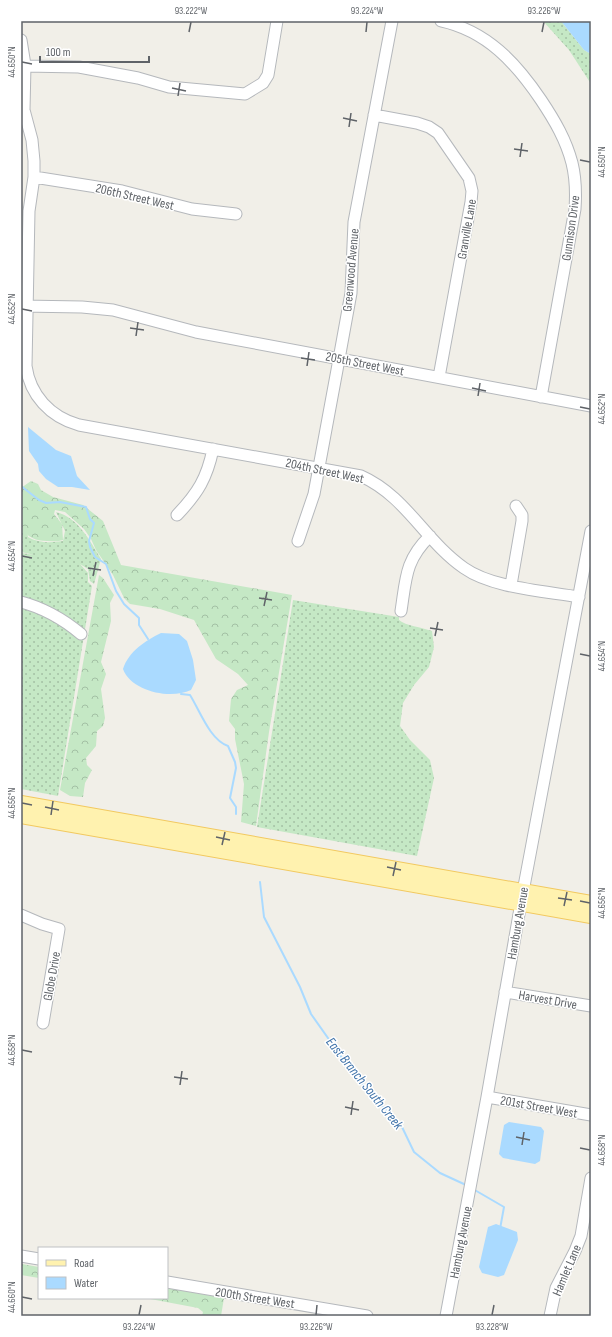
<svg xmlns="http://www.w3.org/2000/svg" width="612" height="1337" viewBox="0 0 612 1337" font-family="'Sofia Sans Condensed',sans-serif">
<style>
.grass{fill:url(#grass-dots)}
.forest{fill:url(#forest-crowns)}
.water{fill:#aadaff}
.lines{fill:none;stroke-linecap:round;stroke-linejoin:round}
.stream{stroke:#aadaff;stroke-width:2}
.minor-casing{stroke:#b5b8bc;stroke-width:13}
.major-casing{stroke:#f2c960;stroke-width:16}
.minor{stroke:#fff;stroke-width:11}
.major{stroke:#fff2af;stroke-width:14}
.ticks{fill:none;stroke:#5f6368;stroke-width:1.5}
.labels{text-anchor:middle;stroke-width:3;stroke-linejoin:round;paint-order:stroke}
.street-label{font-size:13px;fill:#5f6368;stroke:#fff}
.water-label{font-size:14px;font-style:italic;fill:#4174aa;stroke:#fff}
.neatline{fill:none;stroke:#5f6368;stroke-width:1.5}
.ticks-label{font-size:10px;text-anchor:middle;fill:#5f6368}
</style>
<defs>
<pattern id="grass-dots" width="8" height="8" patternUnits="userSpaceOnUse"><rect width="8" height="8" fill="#c5e8c5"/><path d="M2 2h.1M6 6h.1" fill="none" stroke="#a3c0a4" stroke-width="1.8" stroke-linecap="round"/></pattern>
<pattern id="forest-crowns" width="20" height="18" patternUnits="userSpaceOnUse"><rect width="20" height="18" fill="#c5e8c5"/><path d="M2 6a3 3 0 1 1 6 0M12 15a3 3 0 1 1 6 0" fill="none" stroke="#a3c0a4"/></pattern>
</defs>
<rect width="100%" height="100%" fill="#f1efe8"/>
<path class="grass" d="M543 21H561L584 50 591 54V84L569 50Z
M56 512C78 517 90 541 101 559L94 584 90 581 88 569 80 564 88 573V582L92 586 58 796 21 789V553L35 555 21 552V519L26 522 28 537C38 543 51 543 63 541L65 531Z
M293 600 399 617V620C406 626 421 627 432 631L434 647 429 667 414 685 403 703 400 726 410 740 430 760 434 778 417 856 257 827Z"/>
<path class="forest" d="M31 481 38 484 41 490 53 497 83 505 103 521 121 565 292 595 269 732 256 826 241 822 244 784 235 739V729L229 721 231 699 237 690 248 685 238 674 216 659 194 620 160 609 130 604 124 598 113 575 96 550 91 539 84 529 65 512 55 510 54 514 62 524 63 540C57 542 53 541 47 541 14 540 21 513 21 488Z
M99 575 103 578 114 595 110 603 111 621 101 662 106 674 101 689 105 718 103 726 97 731 96 746 86 758 87 765 92 770 85 783 83 797 70 796 60 790Z
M22 1264 39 1267V1278L21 1275Z
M167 1288 224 1298 221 1316H202L203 1312 198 1308 145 1298H167Z"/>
<path class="water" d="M561 21H591V54L584 50Z
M28 427 56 450 71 456 77 476 90 490 72 487H58L46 479 39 471 38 464 29 451Z
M161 633 179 634 187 641 193 660 196 680 191 690C170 700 131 691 123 669 129 651 145 641 161 633Z
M509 1122 541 1127 544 1131 540 1161 535 1164 503 1158 499 1154 504 1125Z
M496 1224 517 1232 518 1240 504 1275 498 1277 482 1273 479 1267 488 1227Z"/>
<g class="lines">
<path class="stream" d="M21 486 39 500 46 503 60 502 86 507 90 519 94 523 89 541 90 547 95 557 106 564 116 591 124 604 139 618V625L148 639
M181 694 190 695C200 711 210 740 228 746L235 762 236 768 230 798 236 807V814
M260 882 264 917 300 987 311 1014 352 1072 382 1106 402 1127 414 1152 440 1173 466 1185
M473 1189 504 1207 500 1229"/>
<g class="minor-casing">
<path id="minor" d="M441 21C487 31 516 63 541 100 555 121 566 140 572 163 576 179 576 194 575 209L541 397
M21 40 25 65 24 110 32 140 34 161V177L29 211 26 366C30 395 50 417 79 425L361 476C406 496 425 541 464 568 492 588 545 591 579 597
M25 66 79 67 138 78 169 87 245 94 263 83 268 75 277 21
M374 115 417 123 429 127 438 133 469 178 472 191 471 202 439 377
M34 177 122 191 192 209 236 214
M22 306 82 307 113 310 196 332 591 406
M177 515C198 493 207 478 213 449
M298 541 314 494 337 370 351 293 354 222 392 21
M511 585 522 521V515L516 506
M21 602C44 608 63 619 81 634
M401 611C406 579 405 560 430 536
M21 915 42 924 59 929 43 1023
M505 992 591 1006
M487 1097 591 1115
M21 1256 39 1259
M167 1282 367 1316
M446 1316 487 1097 522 897 591 531
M550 1316 556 1288 575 1251 581 1236 591 1178"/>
</g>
<g class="major-casing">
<path id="major" d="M21 803 591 903
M21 816 591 916"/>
</g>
<use href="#minor" class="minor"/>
<use href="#major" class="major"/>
</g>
<path class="ticks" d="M189 32 191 22M366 32 367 22M542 32 544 22M22 62 32 64M172 88 186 91M178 96 180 83M343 118 357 121M349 127 351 113M514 149 528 151M520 157 522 143M580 160 590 162M22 309 32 311M130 328 144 330M136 336 138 322M301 358 315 360M307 366 309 352M472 388 486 391M478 396 480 383M580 407 590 409M22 556 32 558M88 568 101 570M93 576 96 562M259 598 272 600M264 606 267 592M430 628 443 630M435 636 438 622M580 654 590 656M22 803 32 805M45 807 59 810M51 815 53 801M216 837 230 840M222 845 225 832M387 867 401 870M393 876 396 862M558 898 572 900M580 901 590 903M564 906 567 892M22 1050 32 1052M174 1077 188 1079M180 1085 182 1071M345 1107 359 1110M351 1115 353 1101M516 1137 530 1140M522 1145 524 1132M580 1148 590 1150M22 1297 32 1299M139 1315 141 1305M316 1315 317 1305M492 1315 494 1305"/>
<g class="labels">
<g class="street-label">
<text transform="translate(135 196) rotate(13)" y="5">206th Street West</text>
<text transform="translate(570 228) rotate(-82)" y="5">Gunnison Drive</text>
<text transform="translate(466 229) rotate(-80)" y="5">Granville Lane</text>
<text transform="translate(350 270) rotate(-85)" y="5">Greenwood Avenue</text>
<text transform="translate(365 363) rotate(11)" y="5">205th Street West</text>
<text transform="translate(325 470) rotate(12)" y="5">204th Street West</text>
<text transform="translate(517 923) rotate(-80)" y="5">Hamburg Avenue</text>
<text transform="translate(51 976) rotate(-80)" y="5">Globe Drive</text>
<text transform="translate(548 999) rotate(10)" y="5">Harvest Drive</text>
<text transform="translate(539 1106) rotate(10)" y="5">201st Street West</text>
<text transform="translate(460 1242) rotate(-79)" y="5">Hamburg Avenue</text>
<text transform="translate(566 1270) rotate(-67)" y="5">Hamlet Lane</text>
<text transform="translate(255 1297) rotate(9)" y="5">200th Street West</text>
</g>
<g class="water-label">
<text transform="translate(365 1083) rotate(51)" y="5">East Branch South Creek</text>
</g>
</g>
<rect width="612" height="1337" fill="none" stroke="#ffffff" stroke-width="44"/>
<rect x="38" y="1247" width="130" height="52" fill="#ffffff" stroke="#bfc1c3"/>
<rect x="46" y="1260" width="20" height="6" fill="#fff2af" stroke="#bfc1c3"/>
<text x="74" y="1267" font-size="12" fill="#5f6368">Road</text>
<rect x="46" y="1277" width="20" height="12" fill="#aadaff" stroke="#bfc1c3"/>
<text x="74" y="1287" font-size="12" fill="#5f6368">Water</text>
<path d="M40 56v6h109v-6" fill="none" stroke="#5f6368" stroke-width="2"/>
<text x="46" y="56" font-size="12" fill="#5f6368" stroke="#ffffff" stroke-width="3" paint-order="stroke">100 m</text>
<rect x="22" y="22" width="568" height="1293" class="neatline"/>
<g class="ticks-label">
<text x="191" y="14">93.222°W</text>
<text x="367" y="14">93.224°W</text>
<text x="544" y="14">93.226°W</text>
<text transform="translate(11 62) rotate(-90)" y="4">44.650°N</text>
<text transform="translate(601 162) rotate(-90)" y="4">44.650°N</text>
<text transform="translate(11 309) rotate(-90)" y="4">44.652°N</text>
<text transform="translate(601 409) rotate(-90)" y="4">44.652°N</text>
<text transform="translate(11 556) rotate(-90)" y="4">44.654°N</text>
<text transform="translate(601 656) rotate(-90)" y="4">44.654°N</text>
<text transform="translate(11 803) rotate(-90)" y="4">44.656°N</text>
<text transform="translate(601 903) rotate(-90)" y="4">44.656°N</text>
<text transform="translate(11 1050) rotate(-90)" y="4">44.658°N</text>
<text transform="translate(601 1150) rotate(-90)" y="4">44.658°N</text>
<text transform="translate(11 1297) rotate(-90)" y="4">44.660°N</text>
<text x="139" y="1330">93.224°W</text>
<text x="316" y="1330">93.226°W</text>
<text x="492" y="1330">93.228°W</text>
</g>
</svg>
